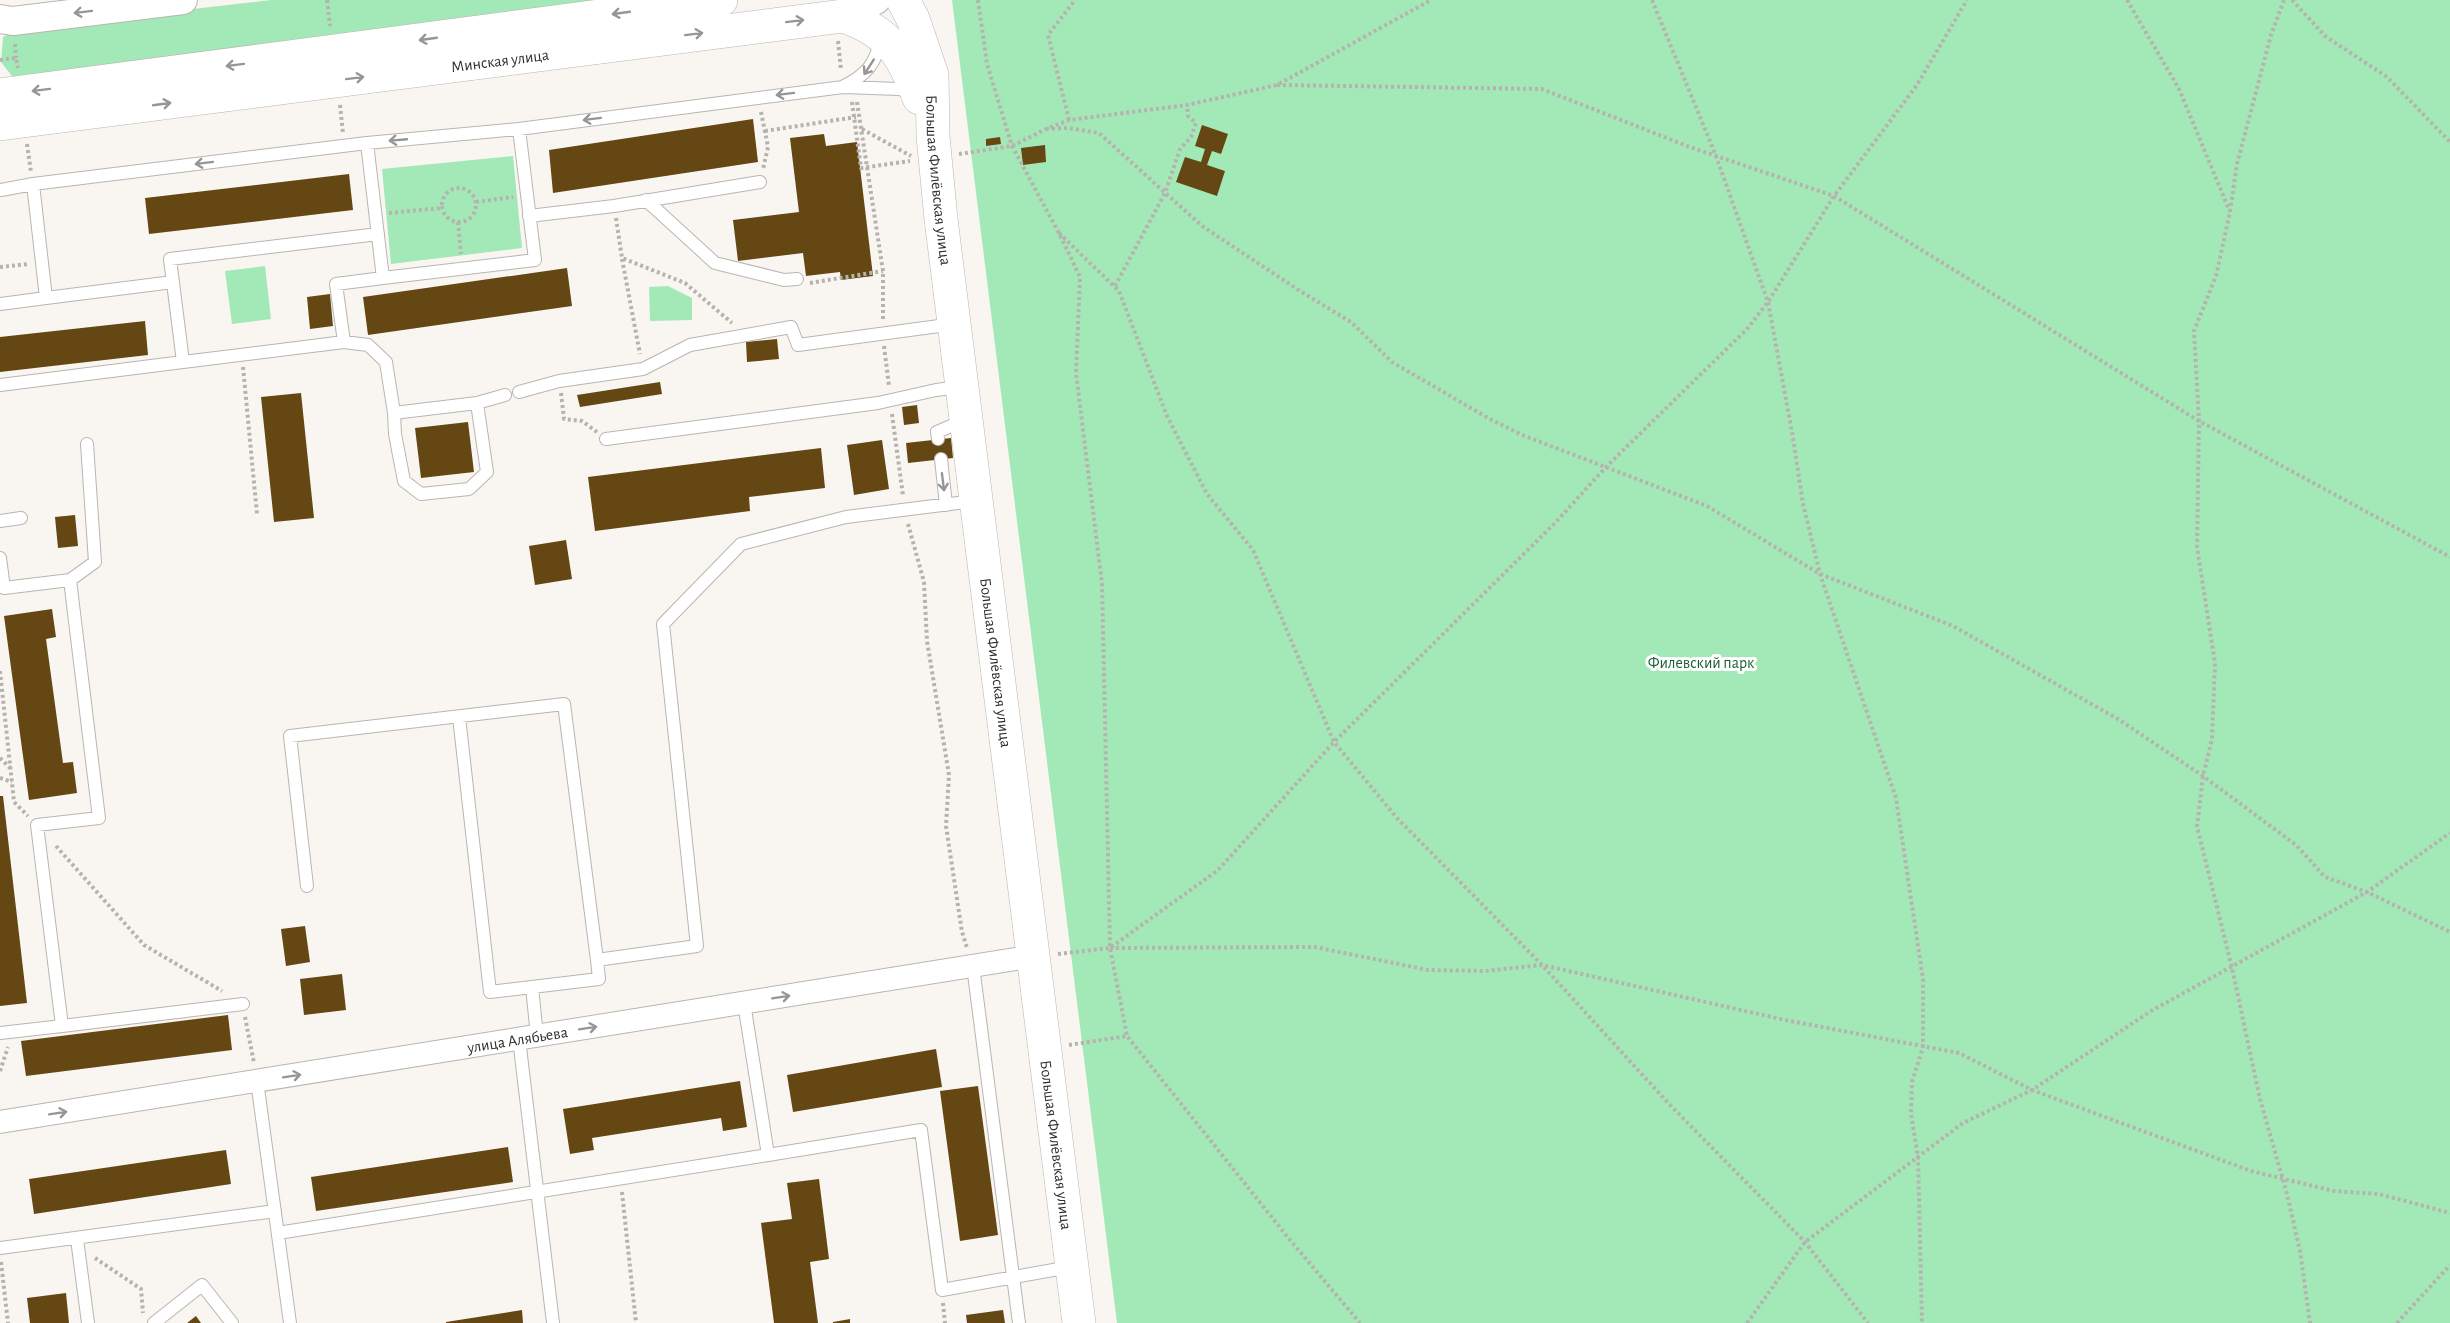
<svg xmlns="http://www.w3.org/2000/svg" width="2450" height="1323" viewBox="0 0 2450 1323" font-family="'Alegreya Sans',sans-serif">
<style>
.green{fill:#a3e9b8}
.building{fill:#644713}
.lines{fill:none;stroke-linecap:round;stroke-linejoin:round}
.service-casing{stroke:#b9b5b1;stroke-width:14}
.minor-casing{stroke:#b9b5b1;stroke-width:24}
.tertiary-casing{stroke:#b9b5b1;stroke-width:30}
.secondary-casing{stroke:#b9b5b1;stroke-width:34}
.path{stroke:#b6b3af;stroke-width:4;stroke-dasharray:3 3;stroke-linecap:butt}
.service{stroke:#fff;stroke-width:12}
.minor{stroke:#fff;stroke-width:22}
.tertiary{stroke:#fff;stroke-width:28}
.secondary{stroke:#fff;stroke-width:33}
.oneway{stroke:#979696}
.labels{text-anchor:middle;stroke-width:6;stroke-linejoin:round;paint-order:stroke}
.street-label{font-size:16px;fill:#2f2e2c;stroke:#fff}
.park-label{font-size:16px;fill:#1b5f36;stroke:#fff}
</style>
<rect width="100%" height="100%" fill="#f9f6f1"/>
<path class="green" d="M271 0H606L15 80 1 62 3 37 18 29Z
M952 0H2450V1323H1117Z
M513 156 522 248 391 264 382 169Z
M265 266 271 319 232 324 225 271Z
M668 286 692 298V320L650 321 649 287Z"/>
<path class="building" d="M753 119 758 162 553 193 549 150Z
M1202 125 1228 134 1221 154 1212 151 1207 165 1225 171 1217 196 1176 182 1185 157 1201 162 1205 149 1195 146Z
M824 134 826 146 857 142 873 276 841 280 840 272 806 276 803 253 738 261 733 220 799 212 790 138Z
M1000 137 1001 144 986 146V139Z
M1045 145 1046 162 1023 165 1021 148Z
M349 174 353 210 149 234 145 198Z
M567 268 572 306 368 335 363 297Z
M330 294 333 326 310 329 307 297Z
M145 321 148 355 0 372V337Z
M777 339 779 359 747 362 746 342Z
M660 382 662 394 580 407 577 395Z
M301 393 314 518 274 522 261 397Z
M917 405 919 423 904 425 902 407Z
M468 422 474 472 421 478 415 428Z
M951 438 953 458 908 463 906 443Z
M882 440 889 489 854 495 847 445Z
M821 448 825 488 749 497 750 511 595 531 588 477Z
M75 515 78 546 58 548 55 517Z
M566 540 572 579 535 585 529 546Z
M52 609 56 637 46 639 63 763 73 762 77 793 29 800 4 616Z
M0 796H3L27 1003 0 1006Z
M305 926 310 962 286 966 281 929Z
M342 974 346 1010 304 1015 300 979Z
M228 1015 232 1050 26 1076 21 1041Z
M936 1049 942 1087 793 1112 787 1075Z
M740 1081 747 1127 723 1131 721 1118 592 1138 594 1150 570 1154 563 1109Z
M978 1086 998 1235 960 1241 940 1091Z
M508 1147 513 1182 316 1211 311 1177Z
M226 1150 231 1184 34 1214 29 1179Z
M819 1179 829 1259 810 1262 818 1323H774L761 1223 792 1219 787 1183Z
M66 1293 69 1323H30L27 1298Z
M522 1310 523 1323H446V1322Z
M1003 1310 1005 1323H967L966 1315Z
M196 1316 201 1323H187Z
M850 1319V1323H833V1322Z"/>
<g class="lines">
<g class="service-casing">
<path id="service" d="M844 86C866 75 876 64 881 38
M33 184 367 143 519 129 843 87 899 89 913 93
M1 190 33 184 46 298 173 282
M646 200 715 263 784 280 797 279
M529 216 614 206 760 182
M383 278 535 260 519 129
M0 304 46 298
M344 342 368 345 386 362 394 413
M183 362 344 342 336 284 383 278 367 143
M0 385 183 362 170 259 378 234
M519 392 559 381 643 369 690 345 791 327 798 345 954 324
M477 403 487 472 469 489 421 494 404 481 395 434 394 413 477 403 505 395
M606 439 878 403 936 390 960 387
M938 439 937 432 965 420
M941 459 946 505
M0 521 21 518
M0 558 4 588 70 580 99 818 37 825 62 1026 0 1033
M70 580 95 562 87 444
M459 717 490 992 532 987
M307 886 290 736 564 704 597 960 697 946 663 624 741 544 846 517 974 501
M973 966 1019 1323
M62 1026 243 1004
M537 1036 532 987 599 979 597 960
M519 1039 553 1323
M257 1081 290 1323
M768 1155 921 1130 942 1290 1070 1267
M278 1233 768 1155 744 1003
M77 1239 88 1323
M0 1248 275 1211
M154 1323 202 1285 232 1323"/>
</g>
<g class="minor-casing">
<g id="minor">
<path id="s1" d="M0 1122 1034 956"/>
</g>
</g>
<g class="tertiary-casing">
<path id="tertiary" d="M843 16 876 0
M0 19 13 21 183 0"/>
</g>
<g class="secondary-casing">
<g id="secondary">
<path id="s2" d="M903 0 913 19 932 75 933 136 941 219 1079 1323"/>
<path d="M0 95 721 0"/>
<path id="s3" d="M0 124 843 16C889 31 903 55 919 98"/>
</g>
</g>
<path class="path" d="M327 0 330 26
M978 0 987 64 1012 146 1059 233 1080 277 1076 373 1102 584 1110 948 1127 1036
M1652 0 1716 156 1768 302 1792 432 1803 504 1820 574 1896 798 1923 979V1047L1912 1082 1911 1114 1918 1157 1922 1323
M2127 0 2179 89 2230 212
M2284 0 2271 35 2237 164 2230 212 2216 276 2194 331 2199 421 2197 547 2215 663 2212 739 2203 776 2197 826 2232 968 2260 1099 2287 1194 2300 1251 2310 1323
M2292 0 2325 36 2387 77 2450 142
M838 41 841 70
M15 44 16 58
M0 60 16 58 18 68
M1277 85 1542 89 1687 146 1834 196 2199 421 2450 557
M852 102 861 168 910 161
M857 102 883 271V320
M340 105 343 133
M761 112 768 147 763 169
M1069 120 1048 35 1075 0
M862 129 911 156
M1046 129 1068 128 1099 133 1202 226 1300 291 1351 322 1392 362 1488 418 1522 435 1707 506 1820 574 1953 626 2118 719 2203 776 2296 845 2325 877 2367 892 2450 932
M765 131 856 117
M27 144 31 172
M959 154 1012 146 1046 129 1069 120 1187 105 1277 85 1431 0
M442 205a17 17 0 1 1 34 0a17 17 0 1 1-34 0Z
M476 202 513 197
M389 213 442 208
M616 218 622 258 685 283 732 323
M458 222 461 254
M1059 233 1119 291 1167 416 1207 494 1253 550 1334 742 1397 818 1542 965 1671 1106 1805 1242 1868 1323
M622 259 640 354
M0 267 29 264
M810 283 883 271
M1115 286 1165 193 1180 149 1191 137 1196 123 1188 116 1187 105
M884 346 889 386
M243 367 257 514
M561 393 564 419 582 421 597 432
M892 414 903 496
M908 524 924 582 927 641 949 775 946 826 962 932 967 948
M0 671 14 802 28 816
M0 758 10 768
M0 778 12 782
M56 846 144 945 222 991
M1110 948 1315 947 1428 970 1485 971 1542 965 1785 1020 1959 1053 2032 1090 2251 1171 2334 1191 2379 1194 2450 1213
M1058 954 1110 948 1218 870 1334 742 1555 523 1606 467 1747 329 1768 302 1834 196 1917 85 1967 0
M245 1017 254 1063
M1069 1045 1127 1036 1290 1240 1360 1323
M0 1071 8 1047
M622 1192 636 1323
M95 1258 141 1289 143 1313
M1 1262 8 1323
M943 1303 945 1323
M1747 1323 1805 1242 1963 1123 2032 1090 2151 1011 2367 892 2450 833
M2397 1323 2450 1265"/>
<use href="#service" class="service"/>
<use href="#minor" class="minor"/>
<use href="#tertiary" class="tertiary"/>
<use href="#secondary" class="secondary"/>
</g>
<defs><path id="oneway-shaft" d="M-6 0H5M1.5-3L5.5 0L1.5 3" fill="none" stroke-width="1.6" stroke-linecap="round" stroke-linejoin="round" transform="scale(1.5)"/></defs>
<g class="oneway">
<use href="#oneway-shaft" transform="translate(83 12) rotate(173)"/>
<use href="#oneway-shaft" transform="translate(621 13) rotate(172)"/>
<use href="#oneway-shaft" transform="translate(795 21) rotate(-7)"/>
<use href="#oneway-shaft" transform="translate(694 34) rotate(-7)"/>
<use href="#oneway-shaft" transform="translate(428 39) rotate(172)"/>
<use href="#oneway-shaft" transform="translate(235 65) rotate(173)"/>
<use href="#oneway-shaft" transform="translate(869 67) rotate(123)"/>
<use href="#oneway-shaft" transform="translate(355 78) rotate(-7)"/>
<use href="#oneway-shaft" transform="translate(41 90) rotate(173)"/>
<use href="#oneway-shaft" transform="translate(785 94) rotate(173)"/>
<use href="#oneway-shaft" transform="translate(162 104) rotate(-8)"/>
<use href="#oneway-shaft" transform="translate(592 119) rotate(173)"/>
<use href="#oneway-shaft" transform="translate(398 140) rotate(175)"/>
<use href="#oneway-shaft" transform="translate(204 163) rotate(173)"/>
<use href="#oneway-shaft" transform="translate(943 482) rotate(83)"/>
<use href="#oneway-shaft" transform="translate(781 997) rotate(-9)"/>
<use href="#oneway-shaft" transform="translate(588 1028) rotate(-9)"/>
<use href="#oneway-shaft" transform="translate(292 1076) rotate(-9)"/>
<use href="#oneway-shaft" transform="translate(58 1113) rotate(-9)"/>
</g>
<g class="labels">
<g class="street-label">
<text dy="6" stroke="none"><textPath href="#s3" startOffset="504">Минская улица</textPath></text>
<text dy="6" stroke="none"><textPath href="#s2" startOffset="186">Большая Филёвская улица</textPath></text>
<text dy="6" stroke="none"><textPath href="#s2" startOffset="672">Большая Филёвская улица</textPath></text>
<text dy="6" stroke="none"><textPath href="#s1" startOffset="524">улица Алябьева</textPath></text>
<text dy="6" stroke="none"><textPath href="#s2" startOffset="1158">Большая Филёвская улица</textPath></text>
</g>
<g class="park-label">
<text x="1701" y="668">Филевский парк</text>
</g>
</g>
</svg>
